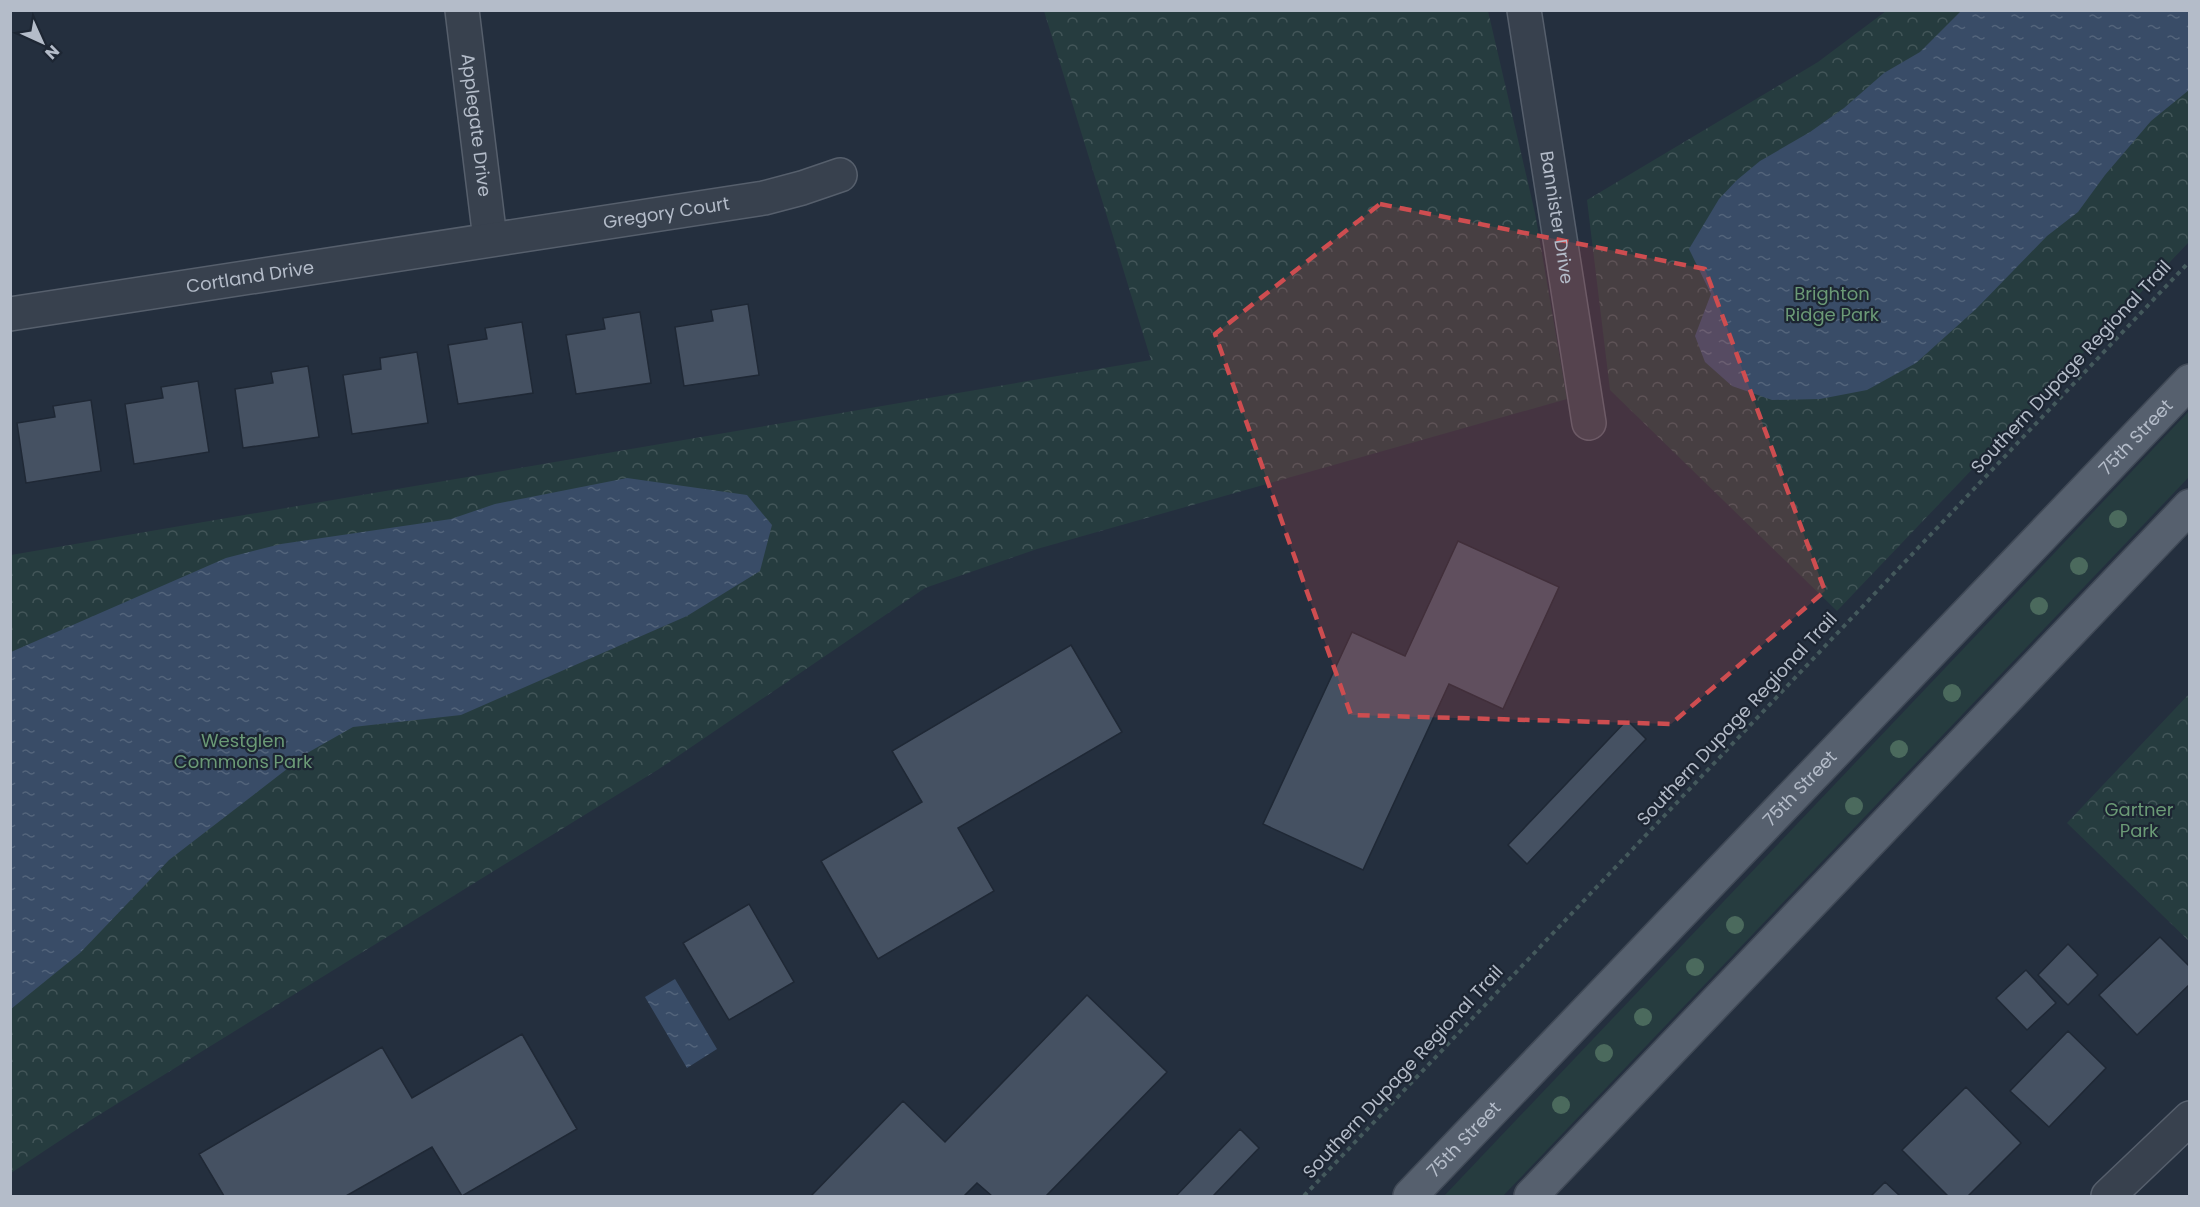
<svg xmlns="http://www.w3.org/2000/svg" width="2200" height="1207" viewBox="0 0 2200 1207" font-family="Poppins,sans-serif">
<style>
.green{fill:#263c3f}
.forest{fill:url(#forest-crowns)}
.water{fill:url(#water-ripples)}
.building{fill:#455162;stroke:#1f2835;stroke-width:1.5}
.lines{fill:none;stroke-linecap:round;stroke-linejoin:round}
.minor-casing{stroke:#565f6c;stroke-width:36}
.major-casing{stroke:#414a57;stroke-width:36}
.path{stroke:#44595c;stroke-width:4;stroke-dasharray:4.5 4.5;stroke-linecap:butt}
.minor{stroke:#38414e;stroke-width:33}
.major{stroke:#56606e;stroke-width:33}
.tree{fill:#4b6a5d}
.marked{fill:#ce4d50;fill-opacity:0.2;stroke:#ce4d50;stroke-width:4.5;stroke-dasharray:12 8;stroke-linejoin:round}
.labels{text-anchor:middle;stroke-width:4.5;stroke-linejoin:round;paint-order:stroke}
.street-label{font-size:18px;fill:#b4bcc9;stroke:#1d2633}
.park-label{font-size:18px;fill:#6b9a76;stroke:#1d2633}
</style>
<defs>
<pattern id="forest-crowns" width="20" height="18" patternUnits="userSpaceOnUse" patternTransform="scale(1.5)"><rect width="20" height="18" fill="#263c3f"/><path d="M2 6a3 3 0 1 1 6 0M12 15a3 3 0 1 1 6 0" fill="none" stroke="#435659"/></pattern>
<pattern id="water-ripples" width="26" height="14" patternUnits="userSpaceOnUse" patternTransform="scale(1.5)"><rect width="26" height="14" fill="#394c67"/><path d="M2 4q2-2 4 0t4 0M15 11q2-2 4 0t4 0" fill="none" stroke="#53647b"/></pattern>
</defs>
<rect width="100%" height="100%" fill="#242f3e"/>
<path class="green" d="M2189 411V477L1503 1196H1444Z"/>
<path class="forest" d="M1044 11H1488L1535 213 1567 399 1037 549 925 588 659 769 94 1118 11 1173V555L1151 360Z
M1886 11H2189V242L1837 611 1610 390 1587 200 1818 62Z
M2189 694V941L2067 823Z"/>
<path class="water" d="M1962 10 2189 11V90L2151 121 2105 175 2078 212 2047 236 1976 309 1916 363 1867 390 1820 399 1772 400 1732 386 1705 362 1695 336 1711 294 1689 249 1719 199 1737 180 1760 161 1810 132 1844 108 1884 73 1920 52Z
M627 478 747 495 772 525 760 571 687 616 461 715 353 727 309 752 169 860 80 953 11 1009V652L226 558 281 544 451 519 495 504Z
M675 979 717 1049 687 1068 645 997Z"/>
<path class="building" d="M748 304 759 375 684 386 675 327 713 321 711 310Z
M640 312 651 383 576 394 566 335 605 329 603 318Z
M522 322 533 393 458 404 448 345 487 339 485 328Z
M417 352 428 423 352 434 343 375 381 369 380 358Z
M308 366 319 437 243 448 235 389 273 383 271 372Z
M198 381 209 452 134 464 125 404 163 398 161 387Z
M91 400 101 471 26 483 17 423 55 417 53 406Z
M1458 541 1559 587 1503 709 1449 684 1363 870 1263 824 1352 632 1405 656Z
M1071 645 1122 732 958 828 994 891 878 959 821 861 922 802 892 751Z
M1627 720 1646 739 1527 864 1508 845Z
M749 904 794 982 729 1020 683 943Z
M2160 937 2190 967V984L2137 1035 2099 995Z
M2068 944 2098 975 2068 1005 2038 975Z
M2026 970 2056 1003 2027 1030 1996 998Z
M1087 995 1167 1072 1046 1196H992L977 1183 964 1196H811L903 1101 945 1142Z
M2068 1031 2106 1068 2049 1127 2010 1091Z
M522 1034 577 1129 462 1196 432 1147 346 1196H224L199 1154 382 1047 412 1098Z
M1966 1087 2021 1143 1968 1196H1948L1902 1150Z
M1240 1129 1259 1148 1213 1196H1176Z
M1885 1182 1900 1196H1871Z"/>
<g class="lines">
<g class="minor-casing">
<g id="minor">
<path id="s1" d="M462 10 490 239"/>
<path id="s2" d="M1524 10 1589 423"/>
<path id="s3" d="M10 314 764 198 802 188 840 175"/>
<path d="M2108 1196 2190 1118"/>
</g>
</g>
<g class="major-casing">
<g id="major">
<path id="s4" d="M1410 1196 2190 381"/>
<path d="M1531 1196 2190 506"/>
</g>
</g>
<path class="path" d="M1304 1196 2190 261"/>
<use href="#minor" class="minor"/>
<use href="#major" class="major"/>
</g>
<g class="tree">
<circle cx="2118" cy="519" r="9"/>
<circle cx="2079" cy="566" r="9"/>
<circle cx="2039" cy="606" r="9"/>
<circle cx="1952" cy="693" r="9"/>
<circle cx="1899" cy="749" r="9"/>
<circle cx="1854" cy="806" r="9"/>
<circle cx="1735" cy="925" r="9"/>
<circle cx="1695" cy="967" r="9"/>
<circle cx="1643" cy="1017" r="9"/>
<circle cx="1604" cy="1053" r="9"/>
<circle cx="1561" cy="1105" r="9"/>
</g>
<path class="marked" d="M1380 204 1705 269 1825 591 1671 724 1351 715 1215 334Z"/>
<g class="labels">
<g class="street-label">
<text dy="6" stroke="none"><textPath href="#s1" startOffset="116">Applegate Drive</textPath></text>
<text dy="6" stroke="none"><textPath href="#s3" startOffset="664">Gregory Court</textPath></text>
<text dy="6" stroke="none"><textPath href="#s2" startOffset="210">Bannister Drive</textPath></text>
<text dy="6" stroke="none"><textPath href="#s3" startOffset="243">Cortland Drive</textPath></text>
<text transform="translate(2071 367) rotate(-47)" y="6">Southern Dupage Regional Trail</text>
<text dy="6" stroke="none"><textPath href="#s4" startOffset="1050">75th Street</textPath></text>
<text transform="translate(1737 719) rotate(-47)" y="6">Southern Dupage Regional Trail</text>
<text dy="6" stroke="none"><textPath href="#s4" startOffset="564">75th Street</textPath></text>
<text transform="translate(1403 1072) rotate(-47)" y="6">Southern Dupage Regional Trail</text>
<text dy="6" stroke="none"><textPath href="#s4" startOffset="78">75th Street</textPath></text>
</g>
<g class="park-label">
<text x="1832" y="300">Brighton<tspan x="1832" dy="21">Ridge Park</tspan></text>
<text x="243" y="747">Westglen<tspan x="243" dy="21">Commons Park</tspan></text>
<text x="2139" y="816">Gartner<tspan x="2139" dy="21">Park</tspan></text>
</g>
</g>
<rect width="2200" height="1207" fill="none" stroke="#b4bcc9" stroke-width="24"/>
<g transform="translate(42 42) rotate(135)" stroke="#1d2633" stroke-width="4.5" paint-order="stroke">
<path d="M0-4.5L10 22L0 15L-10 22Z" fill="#b4bcc9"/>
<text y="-9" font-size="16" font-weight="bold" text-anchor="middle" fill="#b4bcc9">N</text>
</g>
</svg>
